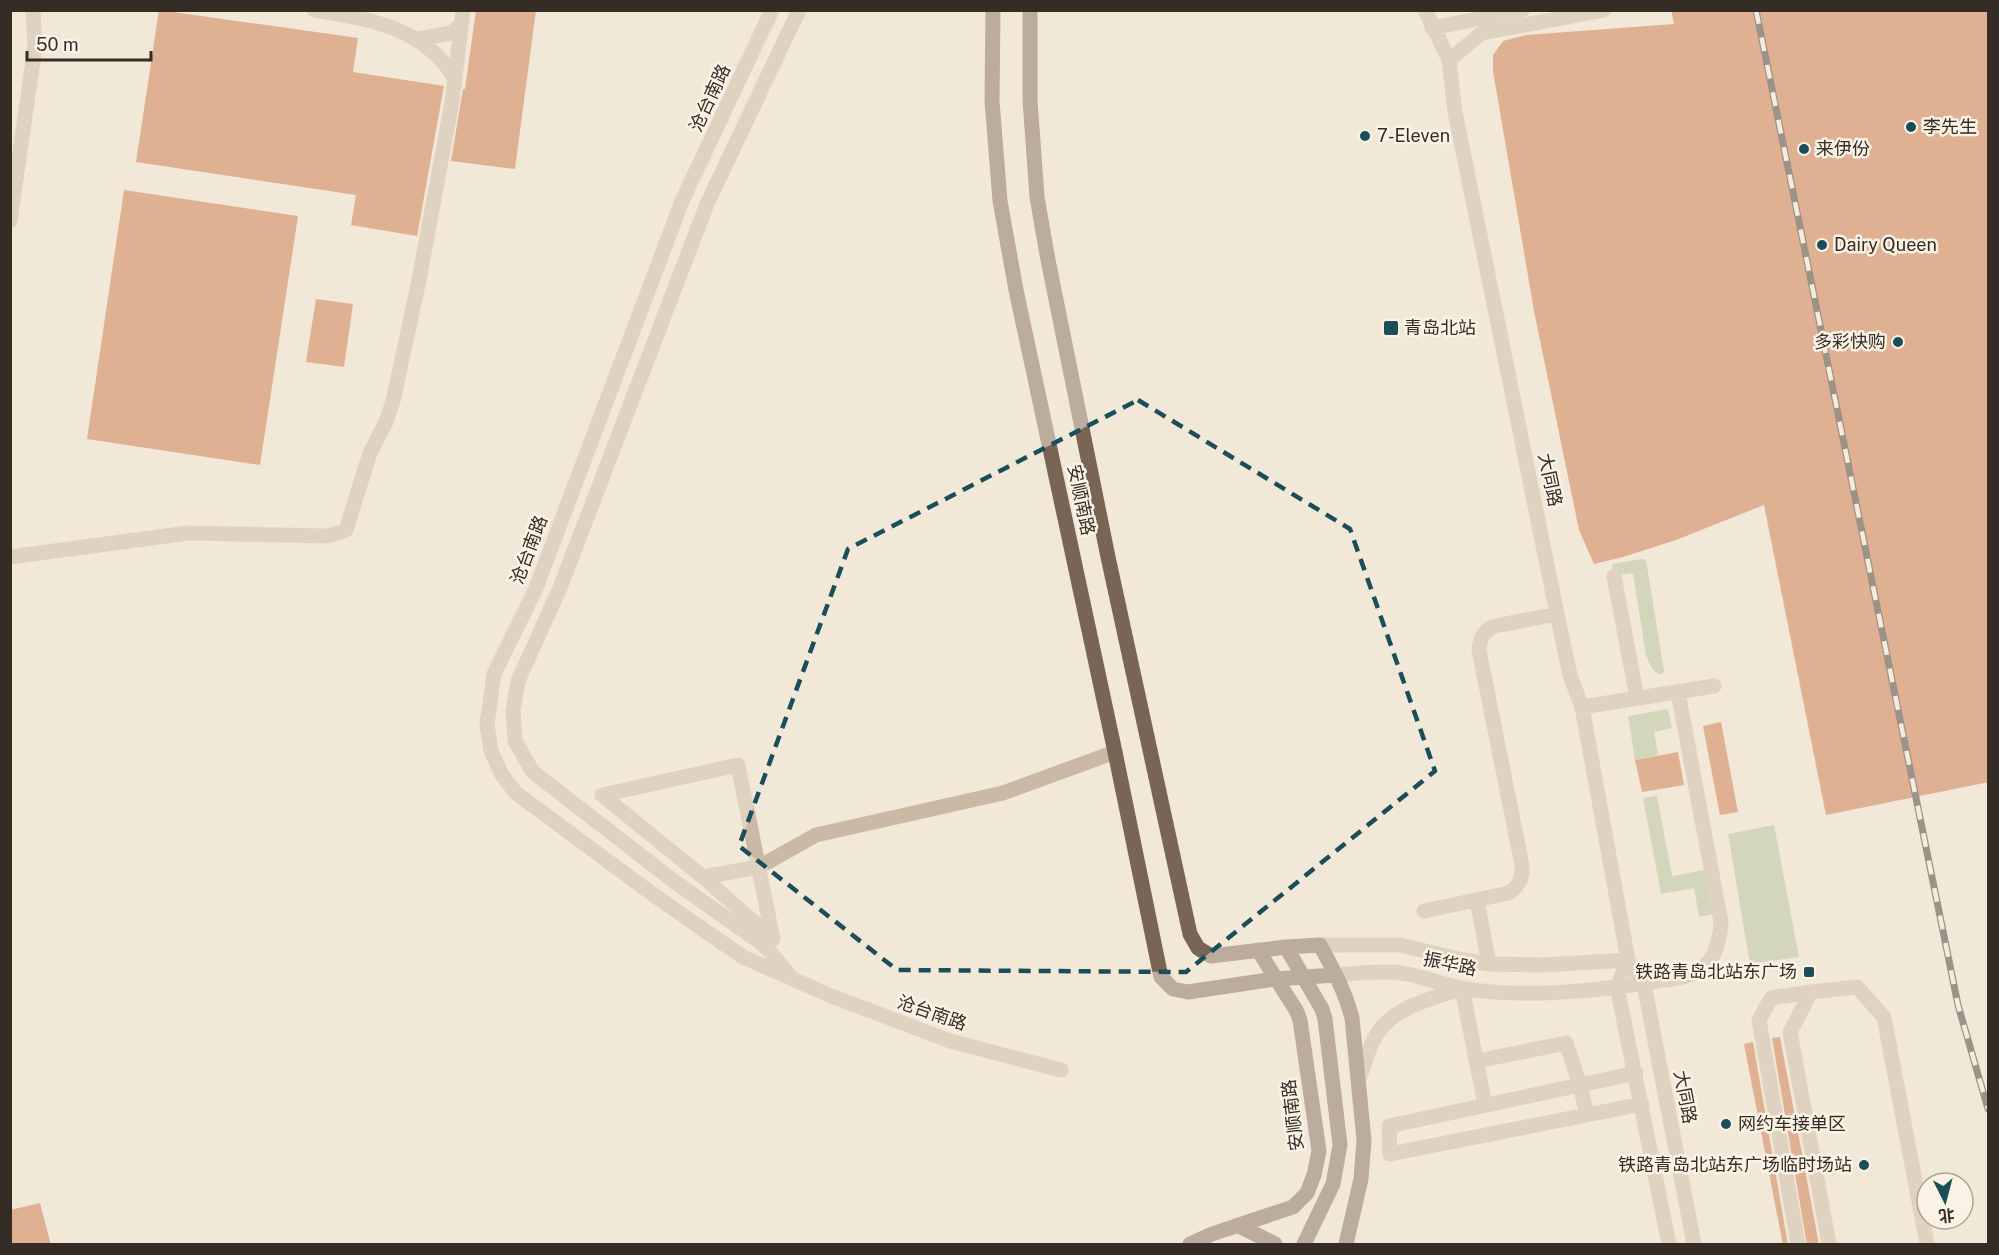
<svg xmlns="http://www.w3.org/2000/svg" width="1999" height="1255" viewBox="0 0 1999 1255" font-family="'Public Sans','Noto Sans SC',sans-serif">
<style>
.green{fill:#afc198}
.building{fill:#ca6d3e}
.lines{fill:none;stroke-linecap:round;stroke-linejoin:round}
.minor{stroke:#cab9a4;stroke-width:15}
.major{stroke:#786556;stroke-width:15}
.rail-casing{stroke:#352c26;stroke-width:7}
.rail{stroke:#faf2e4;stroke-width:4.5;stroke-dasharray:14;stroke-linecap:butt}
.marked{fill:none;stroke:#1a4e58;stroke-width:4.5;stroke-dasharray:12 8;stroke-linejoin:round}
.poi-dot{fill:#1a4e58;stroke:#faf2e4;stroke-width:2}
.labels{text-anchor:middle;stroke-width:5;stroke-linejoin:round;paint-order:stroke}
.street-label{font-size:18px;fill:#352c26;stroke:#faf2e4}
.poi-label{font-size:18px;fill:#352c26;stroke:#faf2e4;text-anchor:start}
</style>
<rect width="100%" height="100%" fill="#f2e8d8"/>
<path class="green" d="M1643 559 1646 560 1664 671 1663 674H1659L1653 670 1646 656 1633 573 1613 576 1612 565 1616 563Z
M1668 709 1672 728 1654 732 1658 755 1635 760 1628 716Z
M1657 796 1672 876 1705 870 1713 914 1699 917 1694 888 1661 894 1643 798Z
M1774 825 1799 957 1750 964 1728 834Z"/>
<path class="building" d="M159 10 358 38 353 72 444 86 417 236 351 225 356 195 136 162Z
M476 10H536L515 169 451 161 463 89H465Z
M1671 10H1989V782L1826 815 1764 505 1676 540 1623 557 1594 564 1579 530 1534 311 1493 71V55L1503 41 1526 35 1674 24Z
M124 190 298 216 260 465 87 439Z
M316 299 353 304 344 367 306 362Z
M1721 722 1738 812 1720 815 1703 726Z
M1678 752 1684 785 1642 792 1635 760Z
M1780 1037 1810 1196 1819 1245H1807L1772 1038Z
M1753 1042 1788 1245H1783L1744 1044Z
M40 1203 51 1245H10V1210Z"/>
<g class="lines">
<path class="minor" d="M314 10C368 19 425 27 455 79
M772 10 682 201 536 588 494 674 487 724 491 751 502 775 516 793 655 896 743 957 829 995 950 1041 1061 1070
M1425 10 1449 60 1455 112 1557 614 1570 675 1582 707 1628 960 1617 987 1669 1244
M1432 28 1522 10
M418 39 451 33 461 25
M1449 60 1482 33 1604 10
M10 221 35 47 33 10
M10 557 188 533 328 536 346 530 370 453 386 422 393 401 419 280 452 102 463 10
M1614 576 1637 698
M1582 707 1714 686
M738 765 773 939 703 877 602 795Z
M703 877 759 867 816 835 1003 793 1115 752
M1477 900 1489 964
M1424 911 1509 893C1519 886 1523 878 1522 865L1479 650C1480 638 1483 631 1495 626L1557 614
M1320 945H1400L1463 960 1489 964 1542 965 1628 960 1644 984 1694 1244
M1336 975C1357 974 1380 970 1400 973 1421 975 1441 985 1462 988 1519 999 1599 991 1657 981 1671 979 1688 978 1700 970 1716 959 1720 940 1721 922L1678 692
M790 976 768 949 760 942 675 882 533 772 515 741 513 711 518 681 560 588 707 204 799 10
M1477 1061 1566 1043 1580 1085 1587 1115
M1636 1073 1389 1126 1390 1154 1642 1104
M1359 1079C1365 1064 1369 1044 1379 1031 1397 1005 1434 999 1462 988L1485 1105
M1798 1244 1759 1020 1771 998 1811 992
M1829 1244 1790 1032 1811 992 1857 987 1884 1017 1927 1244"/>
<path class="major" d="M993 10 992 101 1000 201 1016 290 1115 752 1161 977 1173 989 1188 992 1275 979 1336 975
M1030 10V100L1037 197 1048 260 1108 557 1190 934 1198 948 1211 956 1286 947 1320 945C1333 969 1345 991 1352 1018L1364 1140 1361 1179 1346 1244
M1286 947 1322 1009 1325 1019 1340 1145 1333 1184 1304 1244
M1239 1226 1275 1244
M1190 1244 1212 1234 1293 1207 1307 1193 1314 1175 1319 1151 1300 1020 1296 1010 1258 950"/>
<g class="rail-casing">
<path id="rail" d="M1756 10 1958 1005 1988 1109"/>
</g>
<use href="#rail" class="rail"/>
</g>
<path d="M0 0H1999V1255H0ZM1138 400 1350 529 1435 771 1186 972 897 970 739 846 848 549Z" fill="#f2e8d8" fill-opacity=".55" fill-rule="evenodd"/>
<path class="marked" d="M1138 400 1350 529 1435 771 1186 972 897 970 739 846 848 549Z"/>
<g class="poi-dot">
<circle cx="1911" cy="127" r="6"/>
<circle cx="1365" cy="136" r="6"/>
<circle cx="1804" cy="149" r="6"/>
<circle cx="1822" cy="245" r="6"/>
<rect x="1383" y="320" width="16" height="16" rx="3"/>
<circle cx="1898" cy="342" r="6"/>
<rect x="1803" y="966" width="12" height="12" rx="3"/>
<circle cx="1726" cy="1124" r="6"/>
<circle cx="1864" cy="1165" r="6"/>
</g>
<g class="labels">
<g class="street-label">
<text transform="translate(710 98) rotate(-65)" y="6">沧台南路</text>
<text transform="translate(1550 480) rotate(78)" y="6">大同路</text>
<text transform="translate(1081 500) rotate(78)" y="6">安顺南路</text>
<text transform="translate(529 550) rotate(-69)" y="6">沧台南路</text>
<text transform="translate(1450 964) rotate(12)" y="6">振华路</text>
<text transform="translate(932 1013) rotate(19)" y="6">沧台南路</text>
<text transform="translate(1685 1097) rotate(79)" y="6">大同路</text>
<text transform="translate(1293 1115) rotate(-97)" y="6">安顺南路</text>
</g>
<g class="poi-label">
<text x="1923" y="133">李先生</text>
<text x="1377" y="142">7-Eleven</text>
<text x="1816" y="155">来伊份</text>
<text x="1834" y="251">Dairy Queen</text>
<text x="1404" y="334">青岛北站</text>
<text x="1886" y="348" text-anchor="end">多彩快购</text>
<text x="1797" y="978" text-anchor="end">铁路青岛北站东广场</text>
<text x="1738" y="1130">网约车接单区</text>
<text x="1852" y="1171" text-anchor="end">铁路青岛北站东广场临时场站</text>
</g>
</g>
<rect width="1999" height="1255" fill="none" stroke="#352c26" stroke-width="24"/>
<g transform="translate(1945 1201) rotate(174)"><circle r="28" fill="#faf2e4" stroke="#aba398" stroke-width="1.5"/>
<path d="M0-4.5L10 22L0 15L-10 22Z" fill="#1a4e58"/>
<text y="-9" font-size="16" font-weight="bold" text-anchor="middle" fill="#352c26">北</text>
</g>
<path d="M27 51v9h124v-9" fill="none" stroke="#352c26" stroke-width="3"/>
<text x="36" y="51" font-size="18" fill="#352c26" stroke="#faf2e4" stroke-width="4.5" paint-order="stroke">50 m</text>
</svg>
